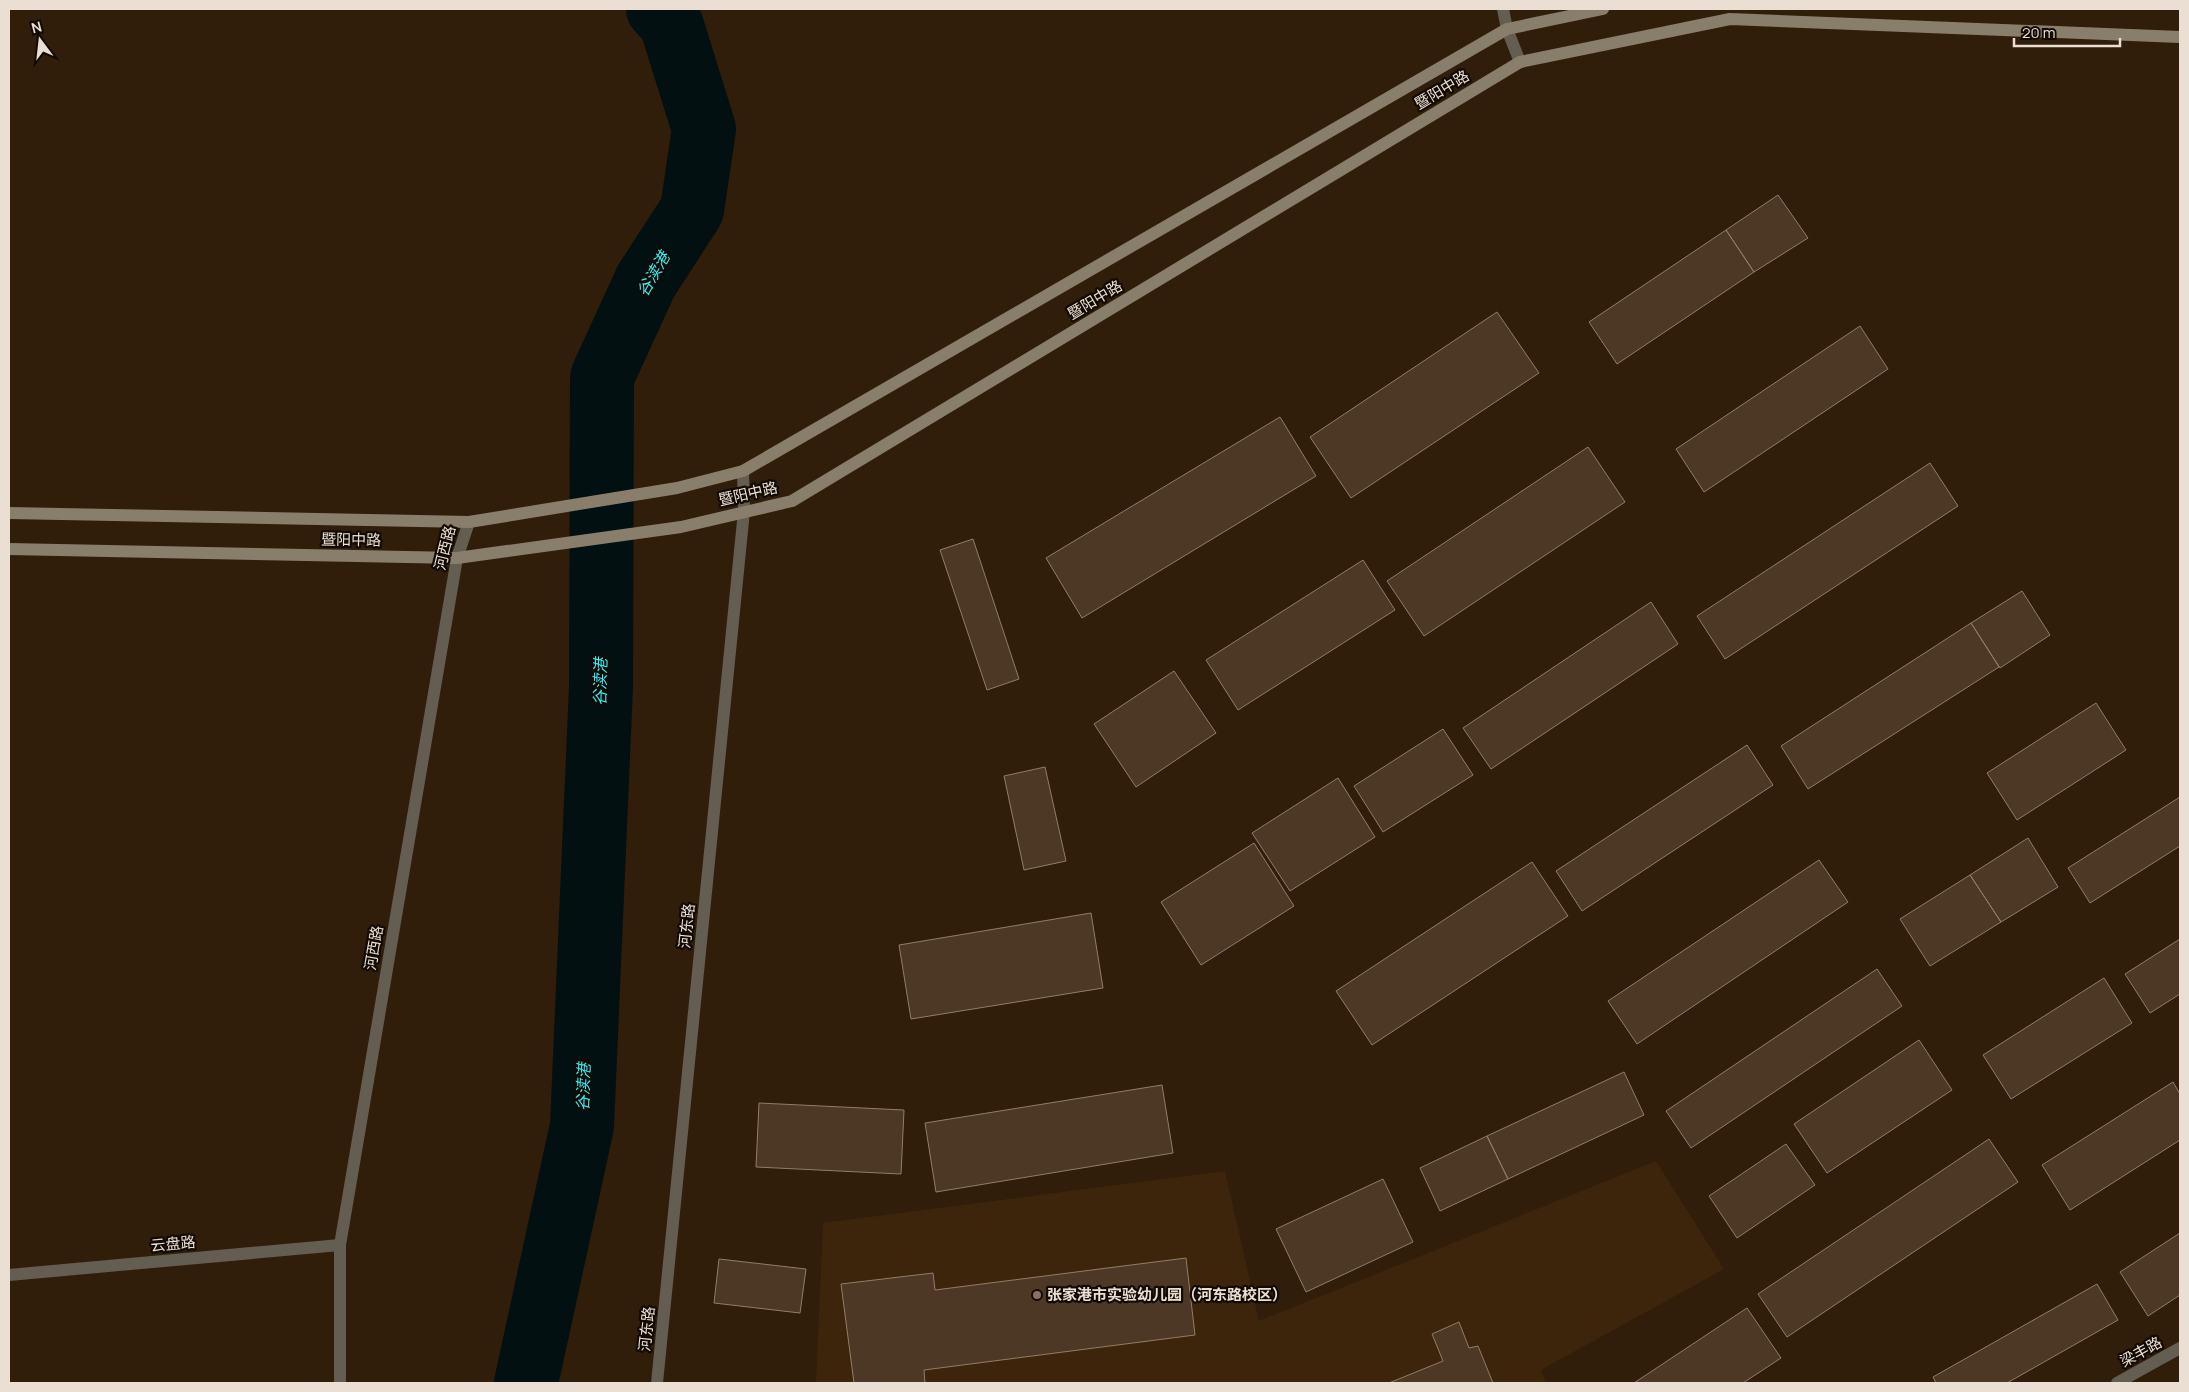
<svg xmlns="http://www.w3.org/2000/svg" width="2189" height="1392" viewBox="0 0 2189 1392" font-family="Manrope,'Noto Sans SC',sans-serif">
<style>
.built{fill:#3c250a}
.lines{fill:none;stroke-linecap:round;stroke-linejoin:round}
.river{stroke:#031011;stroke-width:64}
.building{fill:#4c3824;stroke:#937d67}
.minor{stroke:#645d52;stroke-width:12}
.tertiary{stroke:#645d52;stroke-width:12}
.secondary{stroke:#897e6c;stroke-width:12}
.education-dot{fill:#8d6e63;stroke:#120a04;stroke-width:2}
.labels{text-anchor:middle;stroke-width:4.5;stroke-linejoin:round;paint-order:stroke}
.street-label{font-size:15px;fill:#ebded2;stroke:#120a04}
.poi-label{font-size:15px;font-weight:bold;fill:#ebded2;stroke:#120a04;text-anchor:start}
.water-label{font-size:16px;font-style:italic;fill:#38edf4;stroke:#120a04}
</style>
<rect width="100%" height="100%" fill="#301e0a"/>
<path class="built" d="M1656 1161 1724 1269 1541 1370 1546 1383H816L823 1223 1225 1171 1259 1321Z"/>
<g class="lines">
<path class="river" d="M526 1383 582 1126 601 687 602 377 646 281 692 210 704 129 671 23 658 9"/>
</g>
<path class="building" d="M1778 195 1808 238 1754 272 1726 230Z
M1726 230 1754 272 1617 364 1589 322Z
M1497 312 1539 373 1351 498 1310 437Z
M1860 326 1888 369 1704 492 1676 449Z
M1280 417 1316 476 1082 618 1046 558Z
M1588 447 1625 502 1424 636 1387 581Z
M1930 463 1958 506 1725 659 1697 616Z
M973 539 1019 679 987 690 940 550Z
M1363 560 1395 610 1238 710 1206 660Z
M2022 591 2050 635 2000 668 1971 623Z
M1651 602 1678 644 1491 769 1463 728Z
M1971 623 1999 667 1808 789 1781 746Z
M1174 671 1216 733 1136 787 1094 724Z
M2096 703 2126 750 2017 820 1987 773Z
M1443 729 1473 775 1383 832 1354 786Z
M1747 745 1773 785 1582 911 1556 871Z
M1045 767 1066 861 1024 870 1004 776Z
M1338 778 1375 837 1290 891 1252 833Z
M2180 797V846L2090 903 2068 868Z
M2028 838 2058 887 2001 922 1970 875Z
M1254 843 1294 906 1201 965 1161 902Z
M1819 860 1848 902 1637 1044 1608 1001Z
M1532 862 1568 916 1372 1045 1336 991Z
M1970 875 2001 922 1930 966 1900 919Z
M1091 913 1103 988 911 1019 899 945Z
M2180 939V994L2150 1013 2125 974Z
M1877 969 1902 1006 1691 1148 1666 1111Z
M2104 978 2132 1023 2011 1099 1983 1055Z
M1919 1040 1952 1090 1827 1173 1794 1124Z
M1624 1072 1644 1115 1508 1179 1487 1136Z
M2173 1082 2180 1094V1140L2070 1210 2042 1165Z
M1162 1085 1173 1153 936 1192 925 1123Z
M759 1103 904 1110 901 1174 756 1167Z
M1487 1136 1508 1179 1440 1211 1420 1168Z
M1989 1139 2018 1182 1787 1337 1758 1294Z
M1786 1144 1815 1185 1737 1238 1709 1196Z
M1383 1179 1413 1242 1306 1292 1276 1229Z
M2180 1233V1295L2148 1316 2120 1272Z
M1186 1258 1195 1335 924 1370 925 1383H854L841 1284 933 1273 935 1290Z
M719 1259 806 1269 800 1313 714 1303Z
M2097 1284 2118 1320 2007 1383H1936L1933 1377Z
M1747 1308 1781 1358 1743 1383H1634Z
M1459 1322 1469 1348 1478 1346 1493 1383H1389L1443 1361 1432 1334Z"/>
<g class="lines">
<path class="minor" d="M9 1275 340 1245"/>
<path class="tertiary" d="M1503 9 1507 29 1520 62
M340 1383V1245L457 558 469 522
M657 1383 744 511 743 471
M2117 1383 2180 1348"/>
<path class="secondary" d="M9 513 469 522 677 488 743 471 1507 29 1603 9
M9 549 457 558 681 527 792 501 1520 62 1730 19 2180 37"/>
</g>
<circle class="education-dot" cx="1037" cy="1295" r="5"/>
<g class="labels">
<g class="street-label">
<text transform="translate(1442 90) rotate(-31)" y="5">暨阳中路</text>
<text transform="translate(1095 300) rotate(-31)" y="5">暨阳中路</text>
<text transform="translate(748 494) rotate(-13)" y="5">暨阳中路</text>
<text transform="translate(351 540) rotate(1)" y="5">暨阳中路</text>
<text transform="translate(445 548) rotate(-76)" y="5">河西路</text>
<text transform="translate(687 926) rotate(-84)" y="5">河东路</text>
<text transform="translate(374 948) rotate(-80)" y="5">河西路</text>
<text transform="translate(173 1244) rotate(-5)" y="5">云盘路</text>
<text transform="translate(647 1329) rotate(-84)" y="5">河东路</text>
<text transform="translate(2141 1352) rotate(-29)" y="5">梁丰路</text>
</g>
<g class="poi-label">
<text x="1047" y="1300">张家港市实验幼儿园（河东路校区）</text>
</g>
<g class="water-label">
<text transform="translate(653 274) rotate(-60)" y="6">谷渎港</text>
<text transform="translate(600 682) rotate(-89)" y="6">谷渎港</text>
<text transform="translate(583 1087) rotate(-88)" y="6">谷渎港</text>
</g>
</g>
<rect width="2189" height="1392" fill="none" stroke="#ebded2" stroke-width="20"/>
<g transform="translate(40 40) rotate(345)" stroke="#120a04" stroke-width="4" paint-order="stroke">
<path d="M0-4L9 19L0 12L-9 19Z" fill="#ebded2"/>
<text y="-8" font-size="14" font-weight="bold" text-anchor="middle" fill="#ebded2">N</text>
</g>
<path d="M2014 38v8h106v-8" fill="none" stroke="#ebded2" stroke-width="2.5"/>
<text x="2022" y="38" font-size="15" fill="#ebded2" stroke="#120a04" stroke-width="4" paint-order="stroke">20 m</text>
</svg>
